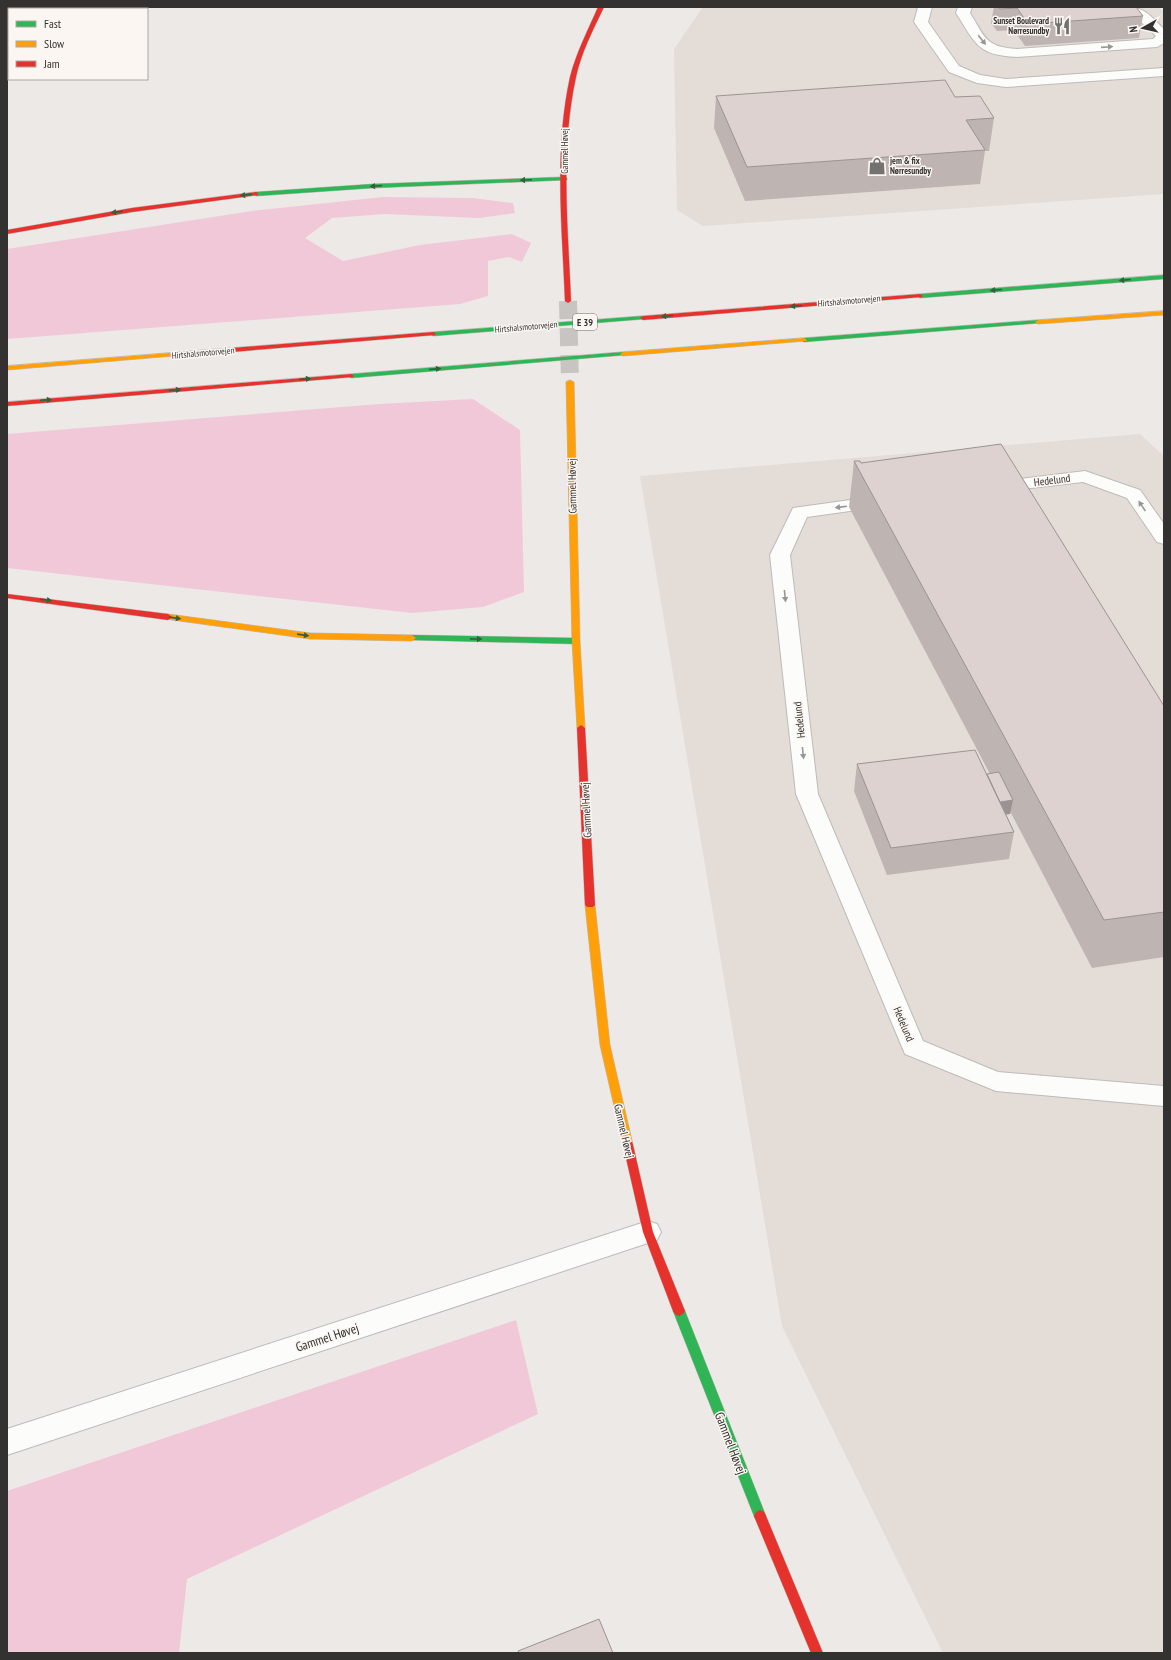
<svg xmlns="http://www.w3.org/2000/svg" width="1171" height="1660" viewBox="0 0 1171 1660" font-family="'PT Sans Narrow',sans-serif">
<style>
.built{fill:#e4dcd6}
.green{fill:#f1c8d8}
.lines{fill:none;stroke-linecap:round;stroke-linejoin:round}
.secondary-tunnel{stroke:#c7c4c2;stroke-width:18;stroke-dasharray:18 9;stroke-linecap:butt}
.lane-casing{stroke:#bdbbb9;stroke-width:2}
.street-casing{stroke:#bdbbb9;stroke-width:2}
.fast-casing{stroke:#bdbbb9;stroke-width:1}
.slow-casing{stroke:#bdbbb9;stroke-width:1}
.jam-casing{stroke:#bdbbb9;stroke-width:1}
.lane{fill:#fcfcfb;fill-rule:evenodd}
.street{fill:#fcfcfb;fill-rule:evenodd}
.fast{fill:#30b455;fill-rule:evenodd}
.slow{fill:#ff9f0a;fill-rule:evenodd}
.jam{fill:#e5322d;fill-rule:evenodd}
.wall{fill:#beb5b3}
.shaded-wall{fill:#9b9392}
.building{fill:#ddd2d0;stroke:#9b9392}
.oneway{fill:#989796}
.oneway2{fill:#33603d}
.labels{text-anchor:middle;stroke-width:3;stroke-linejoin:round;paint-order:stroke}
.far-poi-label{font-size:9px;font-weight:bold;fill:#343230;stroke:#fbf6f2;text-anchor:end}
.far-street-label{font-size:9px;fill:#343230;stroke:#fbf6f2}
.shield{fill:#fbf6f2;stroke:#706d6a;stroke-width:1}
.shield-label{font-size:10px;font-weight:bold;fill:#343230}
.street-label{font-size:11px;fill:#343230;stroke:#fbf6f2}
.near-street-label{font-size:13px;fill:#343230;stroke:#fbf6f2}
</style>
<rect width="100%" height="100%" fill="#ece9e7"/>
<path class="built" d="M703 7H1157L1164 11V194L703 226 677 210 674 49Z
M1140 434 1164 456V1653H943L782 1326 640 476Z"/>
<path class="green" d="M383 197 472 198 513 203 515 213 479 218 385 214 332 218 305 238 343 261 420 245 512 234 531 243 522 262 509 257 488 261V296L460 304 7 339V249L252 211Z
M473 399 520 430 524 592 483 607 412 613 7 568V434L379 404Z
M516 1320 538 1414 187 1579 179 1653H7V1491Z"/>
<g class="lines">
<path class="secondary-tunnel" d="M568 301 570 382"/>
<g class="lane-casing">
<path id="lane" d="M918 7H932L928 22 959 66 980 75 1006 79 1164 68V76L1006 87 977 83 949 72 914 22Z
M958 7H972L970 13C985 37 985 47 1017 49L1153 39 1156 36 1137 18 1122 7C1146 7 1148 14 1164 29V43L1157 47 1017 57C977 55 976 44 956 13Z
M1085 471 1140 490 1164 524V544L1157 542 1127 498 1083 482 996 492 990 491 987 487 990 483 996 482Z
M879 496 886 498 888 502 886 506 807 517 790 555 818 794 923 1041 998 1072 1164 1086V1106L996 1091 905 1054 902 1047 796 794 770 555 793 508Z"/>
</g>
<g class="street-casing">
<path id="street" d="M648 1221 657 1224 661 1232 657 1240 7 1455V1429Z"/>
</g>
<g class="fast-casing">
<path id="fast" d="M565 177 567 178V180L373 188 256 196 253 194 256 192 373 184Z
M1164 275V279L920 298 917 296 920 294Z
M643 316 645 317V319L433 336 430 334 433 332Z
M1038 320 1041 322 1040 323 804 342 801 340 804 338Z
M623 352 625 353V355L351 378 348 376 351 374Z
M412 635 576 638 580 641 576 644 409 640 408 638 409 636Z
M679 1306 683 1308 685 1311 766 1516 764 1520 760 1522 756 1520 754 1516 673 1311 675 1308Z"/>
</g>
<g class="slow-casing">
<path id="slow" d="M1164 311V315L1038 324 1035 322 1038 320Z
M804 338 807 340 806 341 623 356 620 354 623 352Z
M219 349 222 351 221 352 7 370V366Z
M570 380 574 382 580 641 585 728 581 731 577 728 572 641 566 382Z
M168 614 310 633 412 635 416 638 412 641 310 639 165 619 164 617 165 615Z
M590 902 593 903 595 905 610 1045 633 1145 632 1148 628 1149 624 1148 623 1145 600 1045 585 905 587 903Z"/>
</g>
<g class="jam-casing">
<path id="jam" d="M598 7H604C593 30 581 53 576 77 560 150 568 227 571 301L568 303 565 301C562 227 554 150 570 77 576 53 588 30 598 7Z
M256 192 258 193V195L132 212 7 234V230L132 208Z
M920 294 923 296 922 297 643 320 640 318 643 316Z
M433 332 436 334 435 335 219 353 216 351 219 349Z
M351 374 354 376 353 377 7 406V402Z
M7 594 168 614 172 617 168 620 7 598Z
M581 725 585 728 595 905 593 907H587L585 905 577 728Z
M628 1141 632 1142 633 1145 653 1232 685 1311 683 1314 679 1316 675 1314 673 1311 643 1232 623 1145 624 1142Z
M760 1510 764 1512 766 1516 823 1653H811L754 1516 756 1512Z"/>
</g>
<use href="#lane" class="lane"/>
<use href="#street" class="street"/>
<use href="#fast" class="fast"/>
<use href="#slow" class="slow"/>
<use href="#jam" class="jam"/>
</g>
<path class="wall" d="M994 7H1136L1143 16 1139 38 1025 46 1014 30 997 31 991 23Z
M716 96 955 97 994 118 989 151H985L980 184 745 201 714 128Z
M854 461 861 463 1164 706V957L1092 968 1011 813 1006 814 1014 832 1009 859 887 875 854 791 857 764 987 774H990L849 507Z"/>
<path class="shaded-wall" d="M1013 800 1010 814 990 817 993 803Z"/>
<path class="building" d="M999 7H1136L1143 16 1028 24 1017 8 1000 9Z
M945 80 955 97 980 96 994 118 966 120 985 150 747 167 716 96Z
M1001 444 1164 706V912L1104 920 854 461H860L861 463Z
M975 750 1014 832 891 848 857 764Z
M999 772 1013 800 1000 802 987 774Z
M599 1619 613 1653H519L518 1651Z"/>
<defs><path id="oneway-solid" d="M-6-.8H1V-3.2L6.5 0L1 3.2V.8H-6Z"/></defs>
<g class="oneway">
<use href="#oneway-solid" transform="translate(982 40) rotate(51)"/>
<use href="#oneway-solid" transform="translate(1107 47) rotate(-4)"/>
<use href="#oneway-solid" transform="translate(1142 506) rotate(-124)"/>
<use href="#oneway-solid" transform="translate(841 507) rotate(173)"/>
<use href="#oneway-solid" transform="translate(785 596) rotate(84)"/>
<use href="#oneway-solid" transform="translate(803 753) rotate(84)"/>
</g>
<g class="oneway2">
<use href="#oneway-solid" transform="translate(526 180) rotate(178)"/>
<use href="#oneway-solid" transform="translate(376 186) rotate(176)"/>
<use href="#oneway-solid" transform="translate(246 195) rotate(173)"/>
<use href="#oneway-solid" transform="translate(117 212) rotate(173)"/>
<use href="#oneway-solid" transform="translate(1125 280) rotate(175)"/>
<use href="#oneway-solid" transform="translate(996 290) rotate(175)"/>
<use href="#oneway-solid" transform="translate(796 306) rotate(175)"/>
<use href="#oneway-solid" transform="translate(667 316) rotate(175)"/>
<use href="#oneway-solid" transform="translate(435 369) rotate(-5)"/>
<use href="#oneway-solid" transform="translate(305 379) rotate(-5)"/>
<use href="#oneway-solid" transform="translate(175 390) rotate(-5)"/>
<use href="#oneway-solid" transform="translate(46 400) rotate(-5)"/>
<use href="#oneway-solid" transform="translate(46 600) rotate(7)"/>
<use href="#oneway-solid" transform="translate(175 618) rotate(8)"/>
<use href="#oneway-solid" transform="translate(303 635) rotate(8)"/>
<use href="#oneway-solid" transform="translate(476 639) rotate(1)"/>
</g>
<defs>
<g id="restaurant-bare" transform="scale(1.38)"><path d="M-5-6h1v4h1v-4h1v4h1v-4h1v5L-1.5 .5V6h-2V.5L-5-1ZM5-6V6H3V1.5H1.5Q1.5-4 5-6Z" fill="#747270" stroke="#fbf6f2" stroke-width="2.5" paint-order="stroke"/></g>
<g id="shop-bare" transform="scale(1.38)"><path d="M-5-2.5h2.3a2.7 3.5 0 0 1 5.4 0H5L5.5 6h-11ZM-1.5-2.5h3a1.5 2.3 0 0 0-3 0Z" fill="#747270" stroke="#fbf6f2" stroke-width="2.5" paint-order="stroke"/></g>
</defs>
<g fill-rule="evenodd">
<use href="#restaurant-bare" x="1062" y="26"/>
<use href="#shop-bare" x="877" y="166"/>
</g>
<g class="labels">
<g class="far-poi-label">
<text x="1049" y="24">Sunset Boulevard<tspan x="1049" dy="10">Nørresundby</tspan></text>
<text x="890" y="164" text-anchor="start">jem &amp; fix<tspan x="890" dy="10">Nørresundby</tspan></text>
</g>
<g class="far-street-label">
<text transform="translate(565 151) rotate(-90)" y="3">Gammel Høvej</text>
<text transform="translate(849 301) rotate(-5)" y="3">Hirtshalsmotorvejen</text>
<text transform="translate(526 327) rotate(-5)" y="3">Hirtshalsmotorvejen</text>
<text transform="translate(203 353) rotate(-5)" y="3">Hirtshalsmotorvejen</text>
</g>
<rect class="shield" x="573" y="314" width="24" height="16" rx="3"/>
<g class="shield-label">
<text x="585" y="326">E 39</text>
</g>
<g class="street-label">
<text transform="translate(1052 480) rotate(-7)" y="4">Hedelund</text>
<text transform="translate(572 486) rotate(-91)" y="4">Gammel Høvej</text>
<text transform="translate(799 720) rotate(-96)" y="4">Hedelund</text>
<text transform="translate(586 810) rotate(-93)" y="4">Gammel Høvej</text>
<text transform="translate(904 1024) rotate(67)" y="4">Hedelund</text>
<text transform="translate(624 1131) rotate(77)" y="4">Gammel Høvej</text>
</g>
<g class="near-street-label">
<text transform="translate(327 1337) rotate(-18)" y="5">Gammel Høvej</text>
<text transform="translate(731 1443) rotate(69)" y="5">Gammel Høvej</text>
</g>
</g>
<rect width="1171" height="1660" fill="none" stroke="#343230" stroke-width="16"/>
<rect x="8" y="8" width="140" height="72" fill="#fbf6f2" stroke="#aba8a4"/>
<rect x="16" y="21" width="20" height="6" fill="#30b455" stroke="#aba8a4"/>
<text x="44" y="28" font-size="12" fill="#343230">Fast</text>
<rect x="16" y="41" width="20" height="6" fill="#ff9f0a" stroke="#aba8a4"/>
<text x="44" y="48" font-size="12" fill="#343230">Slow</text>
<rect x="16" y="61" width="20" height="6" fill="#e5322d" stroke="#aba8a4"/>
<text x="44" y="68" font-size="12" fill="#343230">Jam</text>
<g transform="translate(1143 28) rotate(262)" stroke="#fbf6f2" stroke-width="3" paint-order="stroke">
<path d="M0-3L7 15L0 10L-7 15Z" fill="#343230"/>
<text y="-6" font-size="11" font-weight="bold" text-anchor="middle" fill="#343230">N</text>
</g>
</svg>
